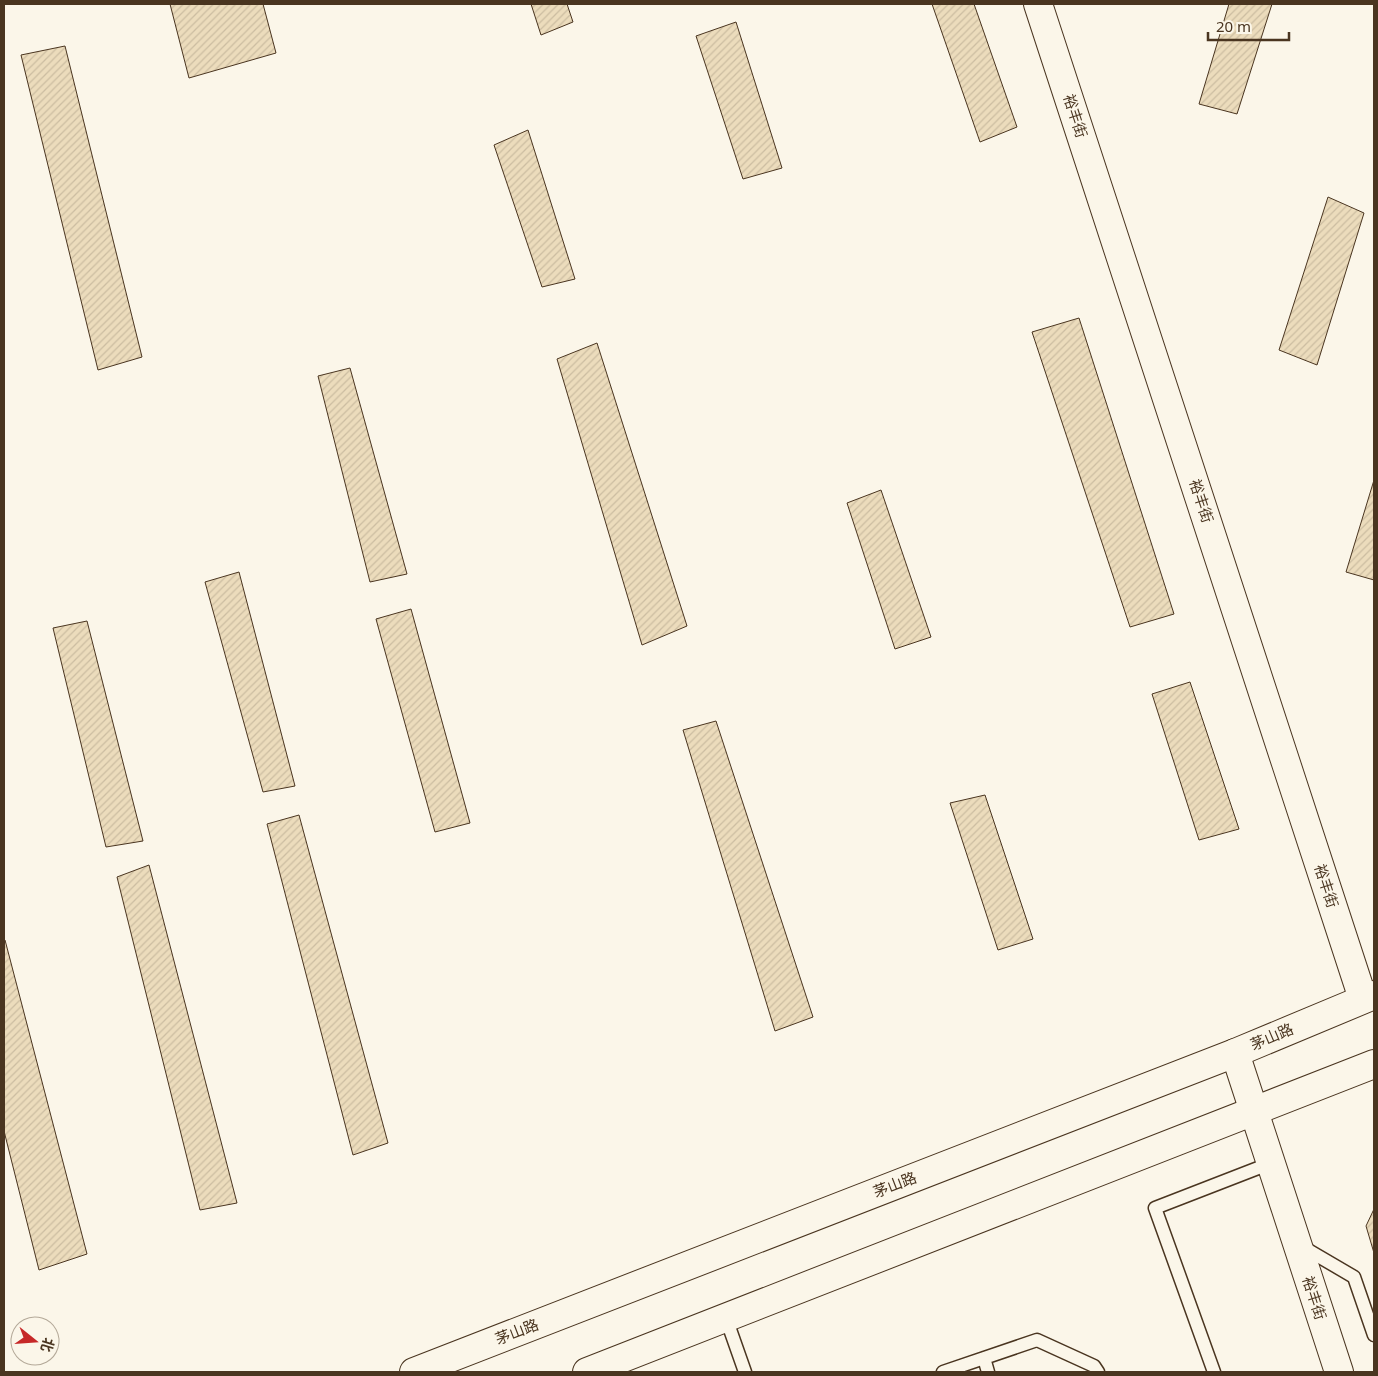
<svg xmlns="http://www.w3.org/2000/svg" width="1378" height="1376" viewBox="0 0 1378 1376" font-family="'Noto Sans','Noto Sans SC',sans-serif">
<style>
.building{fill:url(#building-hatch);stroke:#4a3520}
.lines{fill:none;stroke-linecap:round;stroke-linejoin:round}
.service-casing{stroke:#4a3520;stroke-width:15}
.tertiary-casing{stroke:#4a3520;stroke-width:30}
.secondary-casing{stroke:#4a3520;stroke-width:30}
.service{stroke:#fbf6e9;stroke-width:12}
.tertiary{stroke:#fbf6e9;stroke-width:28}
.secondary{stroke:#fbf6e9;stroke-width:28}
.labels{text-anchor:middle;stroke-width:4;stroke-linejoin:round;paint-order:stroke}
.street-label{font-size:15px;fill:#4a3520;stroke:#fbf6e9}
</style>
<defs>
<pattern id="building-hatch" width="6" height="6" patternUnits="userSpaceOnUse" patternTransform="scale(1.25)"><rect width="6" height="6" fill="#ecdcbc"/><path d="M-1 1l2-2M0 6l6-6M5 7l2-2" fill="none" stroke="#ccbda1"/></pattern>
</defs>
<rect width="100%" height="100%" fill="#fbf6e9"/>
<path class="building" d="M170 4H263L276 53 189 78Z
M531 4H567L573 22 541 35Z
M932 4H974L1017 127 980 142Z
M1229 4H1272L1237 114 1199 104Z
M736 22 782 168 743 179 696 36Z
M65 46 142 357 98 370 21 55Z
M528 130 575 279 542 287 494 145Z
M1328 197 1364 213 1317 365 1279 350Z
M1079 318 1174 614 1130 627 1032 332Z
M597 343 687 626 642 645 557 359Z
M350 368 407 574 370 582 318 376Z
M1374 480V580L1346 572Z
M881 490 931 637 895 649 847 503Z
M239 572 295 786 263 792 205 582Z
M411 609 470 823 435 832 376 619Z
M87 621 143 841 106 847 53 628Z
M1190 682 1239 829 1199 840 1152 694Z
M716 721 813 1017 775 1031 683 730Z
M985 795 1033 939 998 950 950 803Z
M299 815 388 1143 353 1155 267 824Z
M149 865 237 1203 200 1210 117 877Z
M4 940H5L87 1254 39 1270 4 1131Z
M1374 1209V1253L1366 1226Z"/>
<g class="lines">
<g class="service-casing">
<path id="service" d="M1301 1246 1354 1277 1374 1335
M726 1318 745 1372
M984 1358 988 1372
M943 1372 1037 1340 1094 1366 1098 1372
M1214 1372 1155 1208 1271 1163"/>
</g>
<g class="tertiary-casing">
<path id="tertiary" d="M1038 4 1363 999
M1235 1053 1339 1372"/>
</g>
<g class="secondary-casing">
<path id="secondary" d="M414 1372 1235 1053 1374 995
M587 1372 1374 1064"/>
</g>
<use href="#service" class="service"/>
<use href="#tertiary" class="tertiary"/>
<use href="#secondary" class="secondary"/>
</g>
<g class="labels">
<g class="street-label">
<text transform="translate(1075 116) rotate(72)" y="5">裕丰街</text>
<text transform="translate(1201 501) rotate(72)" y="5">裕丰街</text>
<text transform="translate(1326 886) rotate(72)" y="5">裕丰街</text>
<text transform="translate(1272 1037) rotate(-23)" y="5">茅山路</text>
<text transform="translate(895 1185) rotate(-21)" y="5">茅山路</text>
<text transform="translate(1314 1298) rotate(72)" y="5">裕丰街</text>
<text transform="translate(517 1332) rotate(-21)" y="5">茅山路</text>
</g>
</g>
<rect width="1378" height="1376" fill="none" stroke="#4a3520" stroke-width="10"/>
<g transform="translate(35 1341) rotate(107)"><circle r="24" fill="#fbf6e9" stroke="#b4a999"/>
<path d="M0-4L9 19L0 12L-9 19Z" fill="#c62828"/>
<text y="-8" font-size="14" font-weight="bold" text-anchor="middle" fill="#4a3520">北</text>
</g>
<path d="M1208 32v8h81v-8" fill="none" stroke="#4a3520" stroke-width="2.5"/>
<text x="1216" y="32" font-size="15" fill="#4a3520" stroke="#fbf6e9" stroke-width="4" paint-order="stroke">20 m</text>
</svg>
